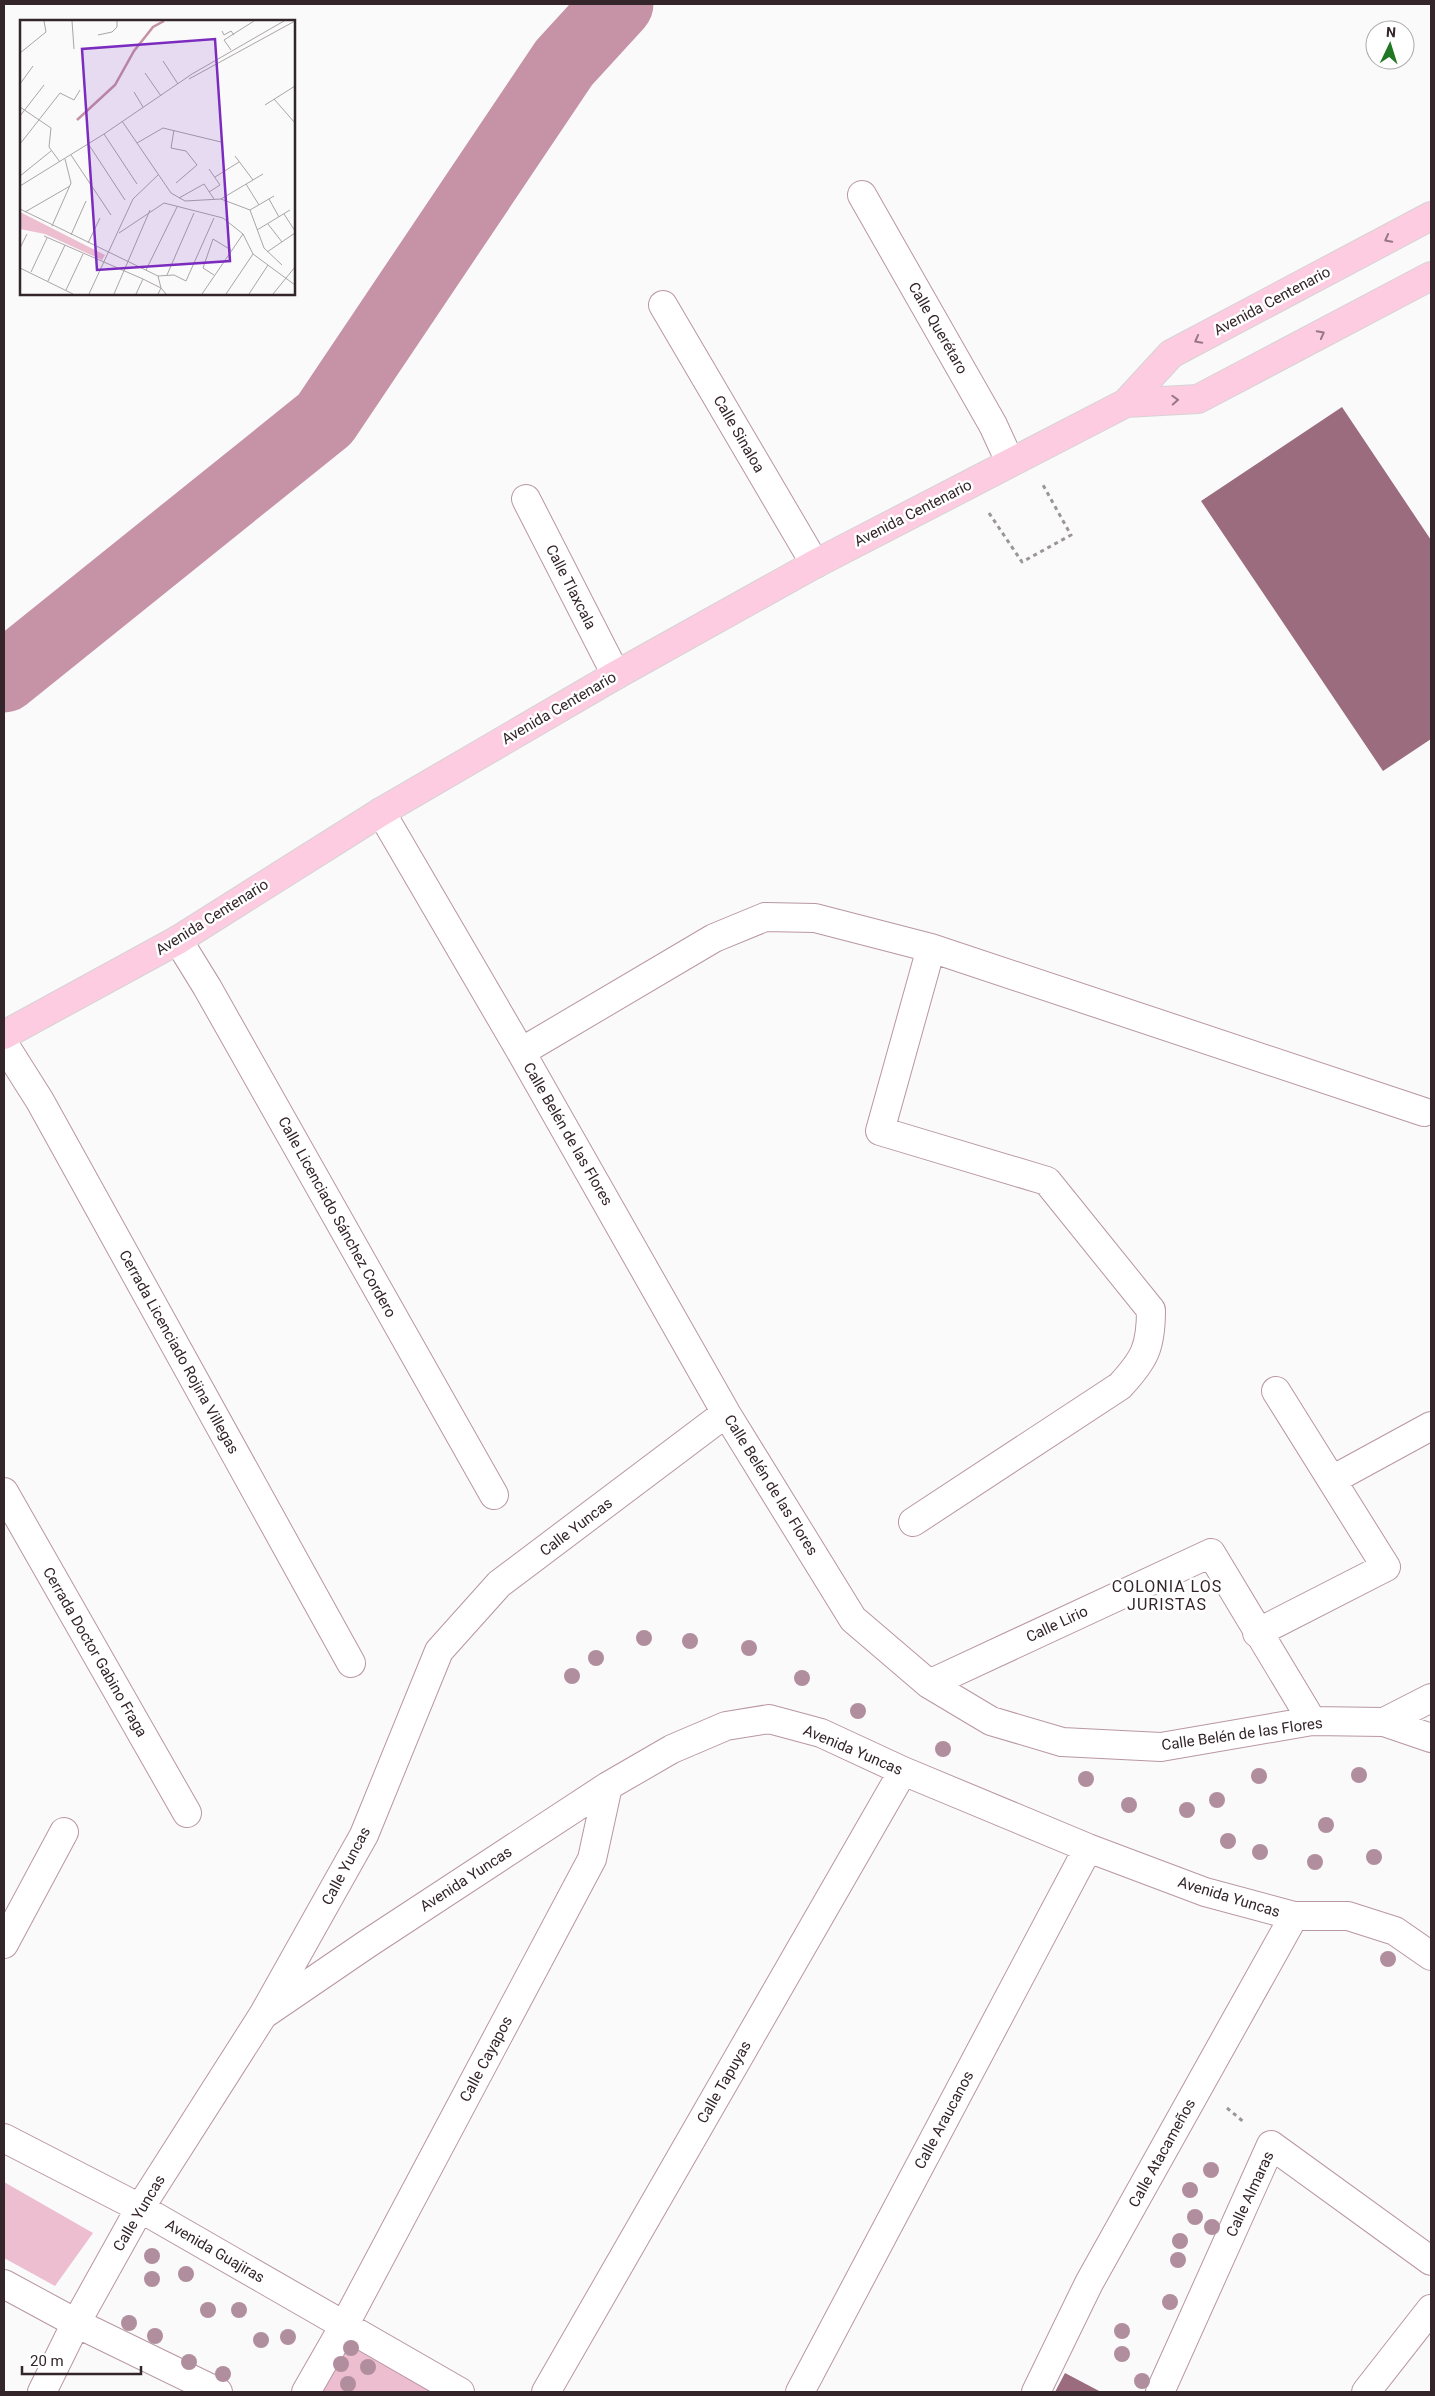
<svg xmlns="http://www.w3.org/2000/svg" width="1435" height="2396" viewBox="0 0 1435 2396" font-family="Roboto,sans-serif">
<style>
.green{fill:#edbdd0}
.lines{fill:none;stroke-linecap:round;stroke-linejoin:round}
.river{stroke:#c592a6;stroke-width:71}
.building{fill:#9b6b7e}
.minor-casing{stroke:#b996a3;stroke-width:30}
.major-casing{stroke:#d6d3d4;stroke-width:30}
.path{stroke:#9b9597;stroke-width:3;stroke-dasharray:4 4;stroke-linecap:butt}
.minor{stroke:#fff;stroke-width:28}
.major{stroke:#fdcce0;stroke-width:28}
.tree{fill:#b18e9e}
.oneway{stroke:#987885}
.labels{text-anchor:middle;stroke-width:5;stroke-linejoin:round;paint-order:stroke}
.street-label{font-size:15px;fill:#33252a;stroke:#fff}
.neighbourhood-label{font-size:16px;letter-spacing:1px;fill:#33252a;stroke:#fff}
.inset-river{fill:none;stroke:#c592a6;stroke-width:2.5}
.inset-road{fill:none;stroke:#aaa5a7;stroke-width:1}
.view{fill:#7b2cbf;fill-opacity:0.15;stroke:#7b2cbf;stroke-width:2.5}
.inset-edge{fill:none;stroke:#33252a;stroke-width:2.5}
</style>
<rect width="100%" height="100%" fill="#fafafa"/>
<path class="green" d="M4 2182 93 2233 55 2286 4 2258Z
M347 2334 443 2392H317Z"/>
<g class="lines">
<path class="river" d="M4 677 325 419 564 63 618 4"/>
</g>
<path class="building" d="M1342 407 1431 540V739L1383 771 1201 501Z
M1065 2373 1101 2392H1055Z"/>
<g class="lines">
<g class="minor-casing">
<path id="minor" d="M862 195 993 425 1010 462
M663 305 815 564
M526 499 616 675
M381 812 521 1052 726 1413 853 1619 929 1684 991 1721 1062 1742 1161 1747 1312 1721 1384 1722 1431 1738
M178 940 207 987 494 1495
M4 1044 40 1101 351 1663
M521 1052 714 938 765 917 815 918 931 948 1424 1112
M1332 1480 1431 1426
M4 1492 187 1813
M913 1522 1120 1386C1145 1359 1151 1347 1151 1310L1047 1181 880 1131 931 948
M1257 1633 1386 1567 1276 1391
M929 1684 1211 1553 1312 1721
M1384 1722 1431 1698
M4 1944 64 1832
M263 2015 367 1944 608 1786 672 1749 726 1726 769 1719 821 1733 903 1771 1088 1848 1205 1892 1294 1916H1348L1395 1931 1431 1956
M4 2138 140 2208 460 2392
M4 2284 76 2323 218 2392
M42 2392 76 2323 140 2208 263 2015 364 1835 439 1651 499 1584 726 1413
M306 2392 345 2324 592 1859 608 1786
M546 2392 903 1771
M800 2392 1088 1848
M1036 2392 1089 2283 1294 1916
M1160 2392 1271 2145 1431 2261
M1366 2392 1431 2309"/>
</g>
<g class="major-casing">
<path id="major" d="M1126 403 1198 399 1431 276
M4 1035 178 940 381 812 616 675 815 564 1126 403 1171 354 1431 216"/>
</g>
<path class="path" d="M989 513 1022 562 1071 535 1043 485
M1227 2108 1245 2123"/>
<use href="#minor" class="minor"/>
<use href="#major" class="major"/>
</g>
<g class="tree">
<circle cx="644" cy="1638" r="8"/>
<circle cx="690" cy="1641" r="8"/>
<circle cx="749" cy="1648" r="8"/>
<circle cx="596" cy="1658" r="8"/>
<circle cx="572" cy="1676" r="8"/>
<circle cx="802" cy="1678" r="8"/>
<circle cx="858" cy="1711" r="8"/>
<circle cx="943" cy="1749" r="8"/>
<circle cx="1359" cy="1775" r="8"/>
<circle cx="1259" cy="1776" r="8"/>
<circle cx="1086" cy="1779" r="8"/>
<circle cx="1217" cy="1800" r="8"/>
<circle cx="1129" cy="1805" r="8"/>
<circle cx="1187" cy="1810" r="8"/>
<circle cx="1326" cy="1825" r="8"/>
<circle cx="1228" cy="1841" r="8"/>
<circle cx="1260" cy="1852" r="8"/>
<circle cx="1374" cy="1857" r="8"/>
<circle cx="1315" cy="1862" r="8"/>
<circle cx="1388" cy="1959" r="8"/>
<circle cx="1211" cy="2170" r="8"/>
<circle cx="1190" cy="2190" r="8"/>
<circle cx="1195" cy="2217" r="8"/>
<circle cx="1212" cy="2227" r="8"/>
<circle cx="1180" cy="2241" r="8"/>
<circle cx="152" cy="2256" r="8"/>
<circle cx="1178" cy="2260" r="8"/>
<circle cx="186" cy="2274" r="8"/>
<circle cx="152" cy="2279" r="8"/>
<circle cx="1170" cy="2302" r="8"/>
<circle cx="208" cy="2310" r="8"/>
<circle cx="239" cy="2310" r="8"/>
<circle cx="129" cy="2323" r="8"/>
<circle cx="1122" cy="2331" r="8"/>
<circle cx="155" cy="2336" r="8"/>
<circle cx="288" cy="2337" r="8"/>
<circle cx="261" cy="2340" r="8"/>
<circle cx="351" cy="2348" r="8"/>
<circle cx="1122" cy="2354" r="8"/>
<circle cx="189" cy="2362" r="8"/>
<circle cx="341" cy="2364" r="8"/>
<circle cx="368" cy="2367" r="8"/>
<circle cx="223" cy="2374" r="8"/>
<circle cx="1142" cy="2381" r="8"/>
<circle cx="348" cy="2384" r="8"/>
</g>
<defs><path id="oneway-chevron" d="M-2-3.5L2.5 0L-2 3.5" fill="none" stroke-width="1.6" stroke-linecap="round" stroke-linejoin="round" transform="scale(1.25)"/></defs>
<g class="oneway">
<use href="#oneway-chevron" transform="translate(1388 239) rotate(152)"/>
<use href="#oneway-chevron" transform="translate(1321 334) rotate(-28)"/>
<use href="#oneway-chevron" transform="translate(1198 340) rotate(152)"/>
<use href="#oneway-chevron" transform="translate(1175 400) rotate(-3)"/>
</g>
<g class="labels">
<g class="street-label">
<text transform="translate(1272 301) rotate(-28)" y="5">Avenida Centenario</text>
<text transform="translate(938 328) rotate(60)" y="5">Calle Querétaro</text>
<text transform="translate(739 434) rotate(60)" y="5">Calle Sinaloa</text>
<text transform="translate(913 513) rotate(-27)" y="5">Avenida Centenario</text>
<text transform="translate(571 587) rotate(63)" y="5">Calle Tlaxcala</text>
<text transform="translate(559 708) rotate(-30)" y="5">Avenida Centenario</text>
<text transform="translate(212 917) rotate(-32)" y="5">Avenida Centenario</text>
<text transform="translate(568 1134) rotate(60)" y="5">Calle Belén de las Flores</text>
<text transform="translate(337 1217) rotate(61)" y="5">Calle Licenciado Sánchez Cordero</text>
<text transform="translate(179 1352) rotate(61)" y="5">Cerrada Licenciado Rojina Villegas</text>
<text transform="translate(771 1485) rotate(58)" y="5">Calle Belén de las Flores</text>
<text transform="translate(576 1527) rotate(-37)" y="5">Calle Yuncas</text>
<text transform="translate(1057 1624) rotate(-25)" y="5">Calle Lirio</text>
<text transform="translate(95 1652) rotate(60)" y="5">Cerrada Doctor Gabino Fraga</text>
<text transform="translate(1242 1734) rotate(-8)" y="5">Calle Belén de las Flores</text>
<text transform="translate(853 1750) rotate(23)" y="5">Avenida Yuncas</text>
<text transform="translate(346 1866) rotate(-62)" y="5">Calle Yuncas</text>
<text transform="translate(466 1879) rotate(-33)" y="5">Avenida Yuncas</text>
<text transform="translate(1229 1897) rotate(17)" y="5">Avenida Yuncas</text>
<text transform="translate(486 2059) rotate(-62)" y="5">Calle Cayapos</text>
<text transform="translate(724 2082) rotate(-60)" y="5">Calle Tapuyas</text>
<text transform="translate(944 2120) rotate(-62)" y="5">Calle Araucanos</text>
<text transform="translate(1162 2153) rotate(-61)" y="5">Calle Atacameños</text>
<text transform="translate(1250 2194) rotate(-65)" y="5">Calle Almaras</text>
<text transform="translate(139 2213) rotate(-59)" y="5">Calle Yuncas</text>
<text transform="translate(215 2251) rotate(30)" y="5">Avenida Guajiras</text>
</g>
<g class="neighbourhood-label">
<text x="1167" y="1592">COLONIA LOS<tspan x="1167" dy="18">JURISTAS</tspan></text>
</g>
</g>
<g transform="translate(20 20)">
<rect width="275" height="275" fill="#fafafa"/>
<path d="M0 192 57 221 85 235 82 240 25 214 0 209Z" fill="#edbdd0"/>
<path class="inset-river" d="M57 100 95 65 114 31 133 7 144 1"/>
<path class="inset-road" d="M52 1 54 29M202 11 204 15 211 11 214 15M78 15 92 12 97 7V1M211 30 204 20 234 1M0 33 26 12 24 1M143 41 158 64M125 53 141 76M169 59 275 1M0 64 13 46M114 72 123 87M254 79 275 103M245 85 275 66M0 87 31 108 29 127 40 142M0 96 24 65M102 101 151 173 165 181 201 179 230 190 244 228 262 245M154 110 151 128 166 131 177 145 156 163M84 114 117 164M117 123 143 108 201 122M0 124 40 73 54 80 60 70M69 125 105 180M51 135 91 195M215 136 233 160M0 156 31 131M195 157 219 142M226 164 239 185M0 166 84 114 172 54 264 1M189 172 200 165 189 149M159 178 184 164 194 179M201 179 243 154M249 179 259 197M0 189 138 256 154 255 166 261 194 198M230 190 254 176M5 192 50 166M264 194 275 211M248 204 262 222M32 206 51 163 45 139M237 210 270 190M99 213 144 183 203 198 223 214 233 234 275 265M51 215 66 181M24 216 123 259 141 268 138 274M68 223 80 198M0 228 7 214M247 232 275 213M0 248 53 274M126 250 157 187M11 252 27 218M147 255 174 193M194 255 183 248 193 219 211 230M138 256 141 268 146 274M28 261 45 225M46 270 63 234M69 274 113 179 138 155M94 274 130 190M116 274 123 259M182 274 223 214M206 274 233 234M229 274 248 245M253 274 275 247"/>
<path class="view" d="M195 19 210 241 77 250 62 29Z"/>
<rect width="275" height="275" class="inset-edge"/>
</g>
<rect width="1435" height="2396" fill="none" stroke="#33252a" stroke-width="10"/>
<g transform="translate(1390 45) rotate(4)"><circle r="24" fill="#ffffff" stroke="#ada8aa"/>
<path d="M0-4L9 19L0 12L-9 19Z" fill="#217723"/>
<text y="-8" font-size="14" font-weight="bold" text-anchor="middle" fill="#33252a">N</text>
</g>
<path d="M22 2366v8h119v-8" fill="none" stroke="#33252a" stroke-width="2.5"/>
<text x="30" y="2366" font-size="15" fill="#33252a" stroke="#ffffff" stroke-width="4" paint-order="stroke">20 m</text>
</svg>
